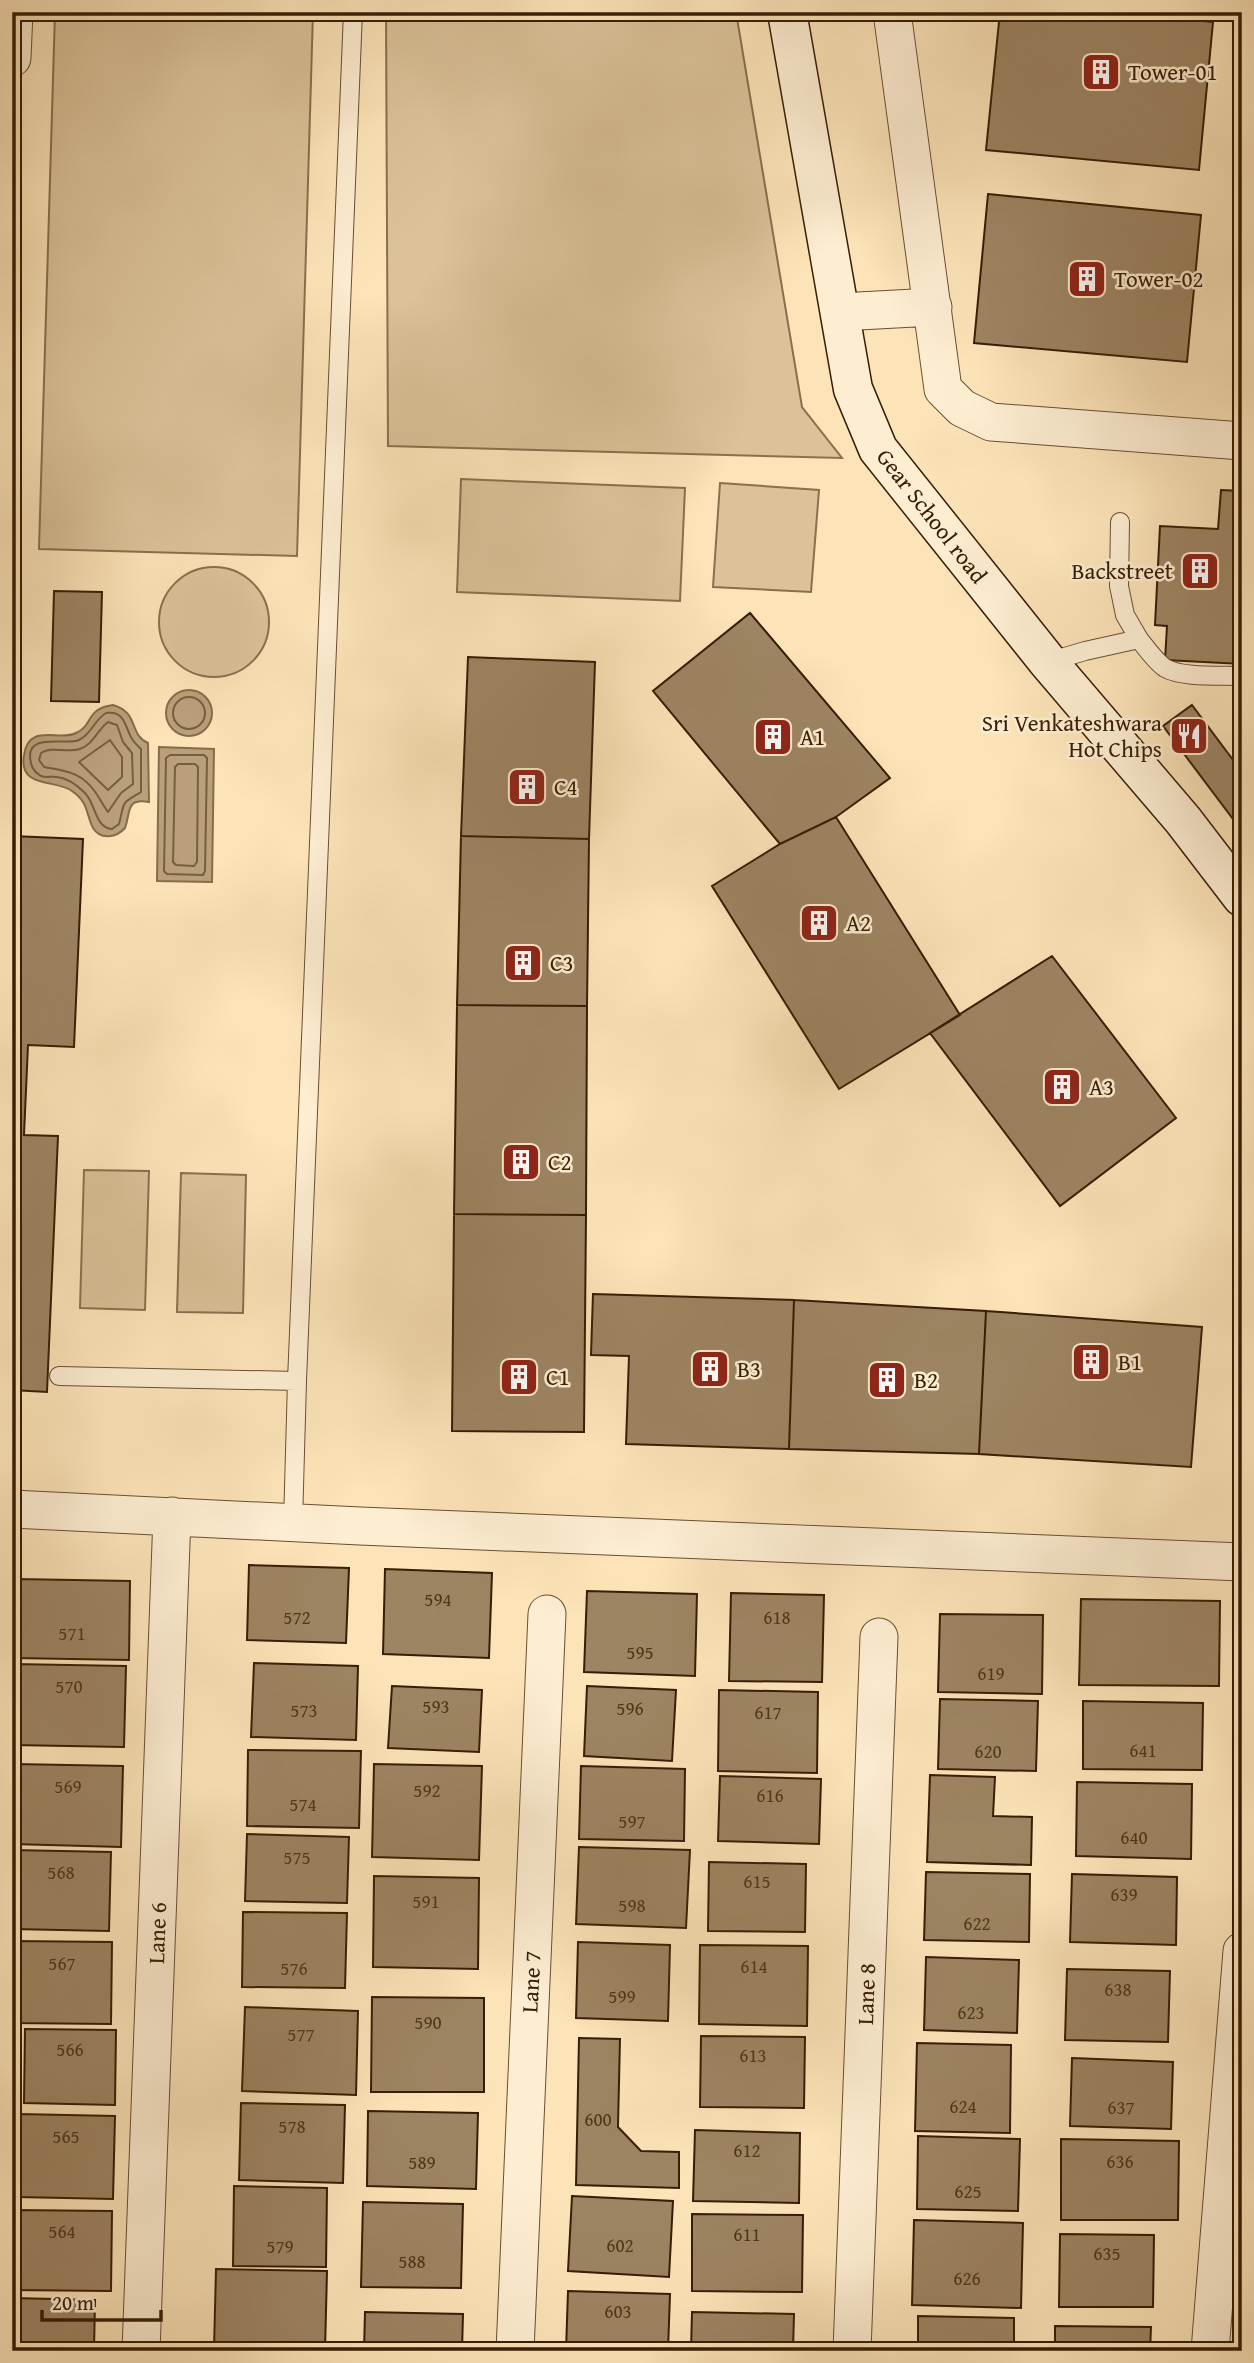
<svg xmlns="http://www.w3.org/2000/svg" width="1254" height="2363" viewBox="0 0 1254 2363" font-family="'Gentium Book Plus',serif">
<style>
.green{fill:#dbc299;stroke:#89704e;stroke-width:2}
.water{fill:#b9a07b;stroke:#856c4b;stroke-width:2}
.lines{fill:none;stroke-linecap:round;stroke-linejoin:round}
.shore{stroke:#785e40;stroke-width:2}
.building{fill:#9d8462;stroke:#371d04;stroke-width:2}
.service-casing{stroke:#684f31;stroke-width:20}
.minor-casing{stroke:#684f31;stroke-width:39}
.secondary-casing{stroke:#371d04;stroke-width:41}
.service{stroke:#fdedd1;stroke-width:18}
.minor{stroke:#fdedd1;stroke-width:37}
.secondary{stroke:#fdedd1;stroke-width:38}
.labels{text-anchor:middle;stroke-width:5;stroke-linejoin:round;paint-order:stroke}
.number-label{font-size:19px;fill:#50371c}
.poi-label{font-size:23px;fill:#371d04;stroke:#fdedd1;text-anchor:start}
.street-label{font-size:23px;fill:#371d04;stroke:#fdedd1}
</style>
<rect width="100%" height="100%" fill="#fce4b8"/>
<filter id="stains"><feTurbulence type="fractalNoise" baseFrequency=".00286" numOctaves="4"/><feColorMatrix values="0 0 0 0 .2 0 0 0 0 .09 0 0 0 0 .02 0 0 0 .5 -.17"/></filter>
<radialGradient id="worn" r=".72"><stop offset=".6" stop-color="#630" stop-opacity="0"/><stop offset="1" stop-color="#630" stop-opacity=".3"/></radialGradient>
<path class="green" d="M55 12H313L297 556 39 549Z
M386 12H736L802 407 842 458 388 446Z
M461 479 685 488 680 601 457 592Z
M720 483 819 490 811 592 713 587Z
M159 622a55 55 0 1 1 110 0a55 55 0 1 1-110 0Z
M84 1170 149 1171 145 1310 80 1308Z
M181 1173 246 1175 243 1313 177 1312Z"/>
<path class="water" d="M166 713a23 23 0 1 1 46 0a23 23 0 1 1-46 0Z
M113 705C140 713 128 734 148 743L149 802C125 798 131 812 125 828 117 837 101 841 93 828 85 813 90 804 72 791 56 779 18 789 24 755 29 722 59 742 76 733 94 725 85 709 113 705Z
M159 747 214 749 212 882 157 881Z"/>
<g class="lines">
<path class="shore" d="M173 713a16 16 0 1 1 32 0a16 16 0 1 1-32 0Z
M106 713C123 711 124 722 130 735 132 741 137 745 141 749V792C120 804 125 801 119 824L112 829C95 828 96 804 85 793 78 786 67 778 57 777 51 776 47 778 41 776 36 773 32 769 31 763 23 731 65 746 79 740 92 734 94 720 106 713Z
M108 722 117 725 123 742 132 753 133 784 121 793 108 812C104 807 100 799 96 793 82 772 66 771 44 767L39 760 41 753C52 746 66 753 80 749 94 744 97 730 108 722Z
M110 740 122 757V777L108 790 79 762Z
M170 755H204L207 758 205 871 203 875 167 874 164 871 166 758Z
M178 764H195L198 767 197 862 194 866 176 865 173 862 175 767Z"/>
</g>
<path class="building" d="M1000 12H1109L1213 22 1199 170 986 150Z
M988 194 1201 215 1187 362 974 343Z
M1221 490 1242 491V664L1165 660 1167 626 1155 625 1160 526 1218 529Z
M54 591 102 592 99 702 51 701Z
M750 613 890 778 836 817 780 844 653 691Z
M468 657 595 662 589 839 461 836Z
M1192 705 1242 772V831L1163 726Z
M836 817 960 1015 839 1089 712 886 780 844Z
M12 836 83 839 74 1047 28 1045 24 1135 58 1136 47 1392 12 1390Z
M461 836 589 839 587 1006 457 1005Z
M1052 956 1176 1118 1060 1206 930 1033Z
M457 1005 587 1006 586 1215 454 1214Z
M454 1214 586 1215 584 1432 452 1431Z
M593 1294 794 1300 789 1449 626 1444 629 1356 591 1355Z
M794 1300 986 1311 979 1454 789 1449Z
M986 1311 1202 1327 1191 1467 979 1454Z
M249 1565 349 1568 346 1643 247 1640Z
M385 1569 492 1573 489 1658 383 1654Z
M16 1579 130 1581 129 1660 14 1658Z
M587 1591 697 1594 695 1676 584 1672Z
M731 1593 824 1595 822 1682 729 1681Z
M1081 1599 1220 1601 1219 1686 1079 1685Z
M940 1614 1043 1615 1042 1694 938 1692Z
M254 1663 358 1666 356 1740 251 1737Z
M12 1664 126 1666 124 1747 12 1745Z
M392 1686 482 1690 479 1752 388 1748Z
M587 1686 676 1690 672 1761 584 1756Z
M719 1690 818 1692 817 1773 718 1771Z
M940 1699 1038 1701 1036 1771 938 1769Z
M1083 1701 1203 1703 1202 1770 1083 1769Z
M248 1750 361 1751 359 1828 247 1826Z
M13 1764 123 1766 121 1847 12 1844Z
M374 1764 482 1766 479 1860 372 1857Z
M581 1766 685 1769 684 1841 579 1839Z
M930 1775 995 1777 993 1816 1032 1817 1031 1865 927 1862Z
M720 1776 821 1779 819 1844 718 1841Z
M1077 1782 1192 1784 1191 1859 1076 1856Z
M247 1834 349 1837 347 1903 245 1901Z
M579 1847 690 1850 686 1928 576 1924Z
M12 1850 111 1852 109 1931 12 1929Z
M709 1862 806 1864 805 1932 708 1931Z
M926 1872 1030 1874 1029 1942 924 1940Z
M1072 1874 1177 1877 1176 1945 1070 1942Z
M374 1876 479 1878 478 1969 373 1967Z
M243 1912 347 1913 345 1988 242 1987Z
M12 1941 112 1942 111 2024 12 2023Z
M578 1942 670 1945 668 2021 576 2018Z
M700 1945 808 1946 807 2026 699 2024Z
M926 1957 1019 1960 1017 2033 924 2030Z
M1067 1969 1170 1971 1168 2042 1065 2040Z
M372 1997 484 1998V2092H371Z
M245 2007 358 2011 356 2095 242 2091Z
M25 2029 116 2030 115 2105 24 2103Z
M701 2036 805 2037 804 2108 700 2107Z
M579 2038 620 2039 618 2127 641 2151 679 2152V2188L576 2185Z
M917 2043 1011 2045 1010 2133 915 2131Z
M1072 2058 1173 2062 1171 2129 1070 2126Z
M241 2103 345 2105 343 2183 239 2180Z
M368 2111 478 2113 476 2189 367 2186Z
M18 2114 115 2116 113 2199 17 2197Z
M695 2130 800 2133 799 2203 693 2201Z
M918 2136 1020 2139 1018 2211 917 2209Z
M1061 2139 1179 2141 1178 2220H1061Z
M234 2186 327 2188 326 2267 233 2266Z
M572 2196 673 2201 669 2277 568 2271Z
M363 2202 463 2204 461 2288 361 2287Z
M12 2210 112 2211 111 2291 12 2290Z
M692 2214 803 2215 802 2292 692 2291Z
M914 2220 1023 2223 1021 2308 912 2305Z
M1060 2234 1154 2235 1153 2307H1059Z
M216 2269 327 2271 325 2351 214 2349Z
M568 2291 670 2294 668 2351H566Z
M12 2298 95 2300 94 2351H12Z
M365 2312 463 2314 462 2351H364Z
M692 2312 794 2314 793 2351H691Z
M918 2316 1014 2318V2351H918Z
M1055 2326 1151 2327 1150 2351H1055Z"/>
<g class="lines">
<g class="service-casing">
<path id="service" d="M1139 639C1147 649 1155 661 1165 668 1182 678 1221 675 1242 676
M1048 662 1085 651 1139 639 1125 615 1119 586 1120 522
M59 1376 297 1381
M293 1523 297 1381 353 12"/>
</g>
<g class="minor-casing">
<path id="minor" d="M892 12 943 389 962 408 991 422 1242 441
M12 58 14 12
M840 312 933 307
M12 1509 360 1526 1242 1562
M141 2351 172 1516
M515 2351 547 1614
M852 2351 879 1637
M1210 2351 1242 1951"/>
</g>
<g class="secondary-casing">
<path id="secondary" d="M787 12 853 389 878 449 1048 662 1183 820 1242 897"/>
</g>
<use href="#service" class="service"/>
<use href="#minor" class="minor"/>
<use href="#secondary" class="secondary"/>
</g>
<defs>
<g id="building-square" transform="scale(2.0125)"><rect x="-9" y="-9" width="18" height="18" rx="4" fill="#8f2418" stroke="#fdedd1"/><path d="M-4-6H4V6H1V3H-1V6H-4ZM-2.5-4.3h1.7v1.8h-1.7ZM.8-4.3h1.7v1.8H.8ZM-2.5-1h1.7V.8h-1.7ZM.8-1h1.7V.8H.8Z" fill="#fff"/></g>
<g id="restaurant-square" transform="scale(2.0125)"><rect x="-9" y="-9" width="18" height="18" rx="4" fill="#8f2418" stroke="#fdedd1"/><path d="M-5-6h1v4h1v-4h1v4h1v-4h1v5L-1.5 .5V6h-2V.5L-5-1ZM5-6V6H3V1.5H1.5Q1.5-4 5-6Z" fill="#fff"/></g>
</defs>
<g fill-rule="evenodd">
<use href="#building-square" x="1101" y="72"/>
<use href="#building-square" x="1087" y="279"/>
<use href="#building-square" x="1200" y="571"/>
<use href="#restaurant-square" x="1189" y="736"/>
<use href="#building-square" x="773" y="737"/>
<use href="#building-square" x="527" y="787"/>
<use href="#building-square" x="819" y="923"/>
<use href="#building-square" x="523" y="963"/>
<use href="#building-square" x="1062" y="1087"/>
<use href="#building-square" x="521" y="1162"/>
<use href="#building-square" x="1091" y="1362"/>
<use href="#building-square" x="710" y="1369"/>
<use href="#building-square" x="519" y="1377"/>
<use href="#building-square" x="887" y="1380"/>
</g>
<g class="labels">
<g class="number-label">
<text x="438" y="1606">594</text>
<text x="297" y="1624">572</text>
<text x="777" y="1624">618</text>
<text x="72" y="1640">571</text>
<text x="640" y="1659">595</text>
<text x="991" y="1680">619</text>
<text x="69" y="1693">570</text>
<text x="436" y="1713">593</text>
<text x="630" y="1715">596</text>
<text x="304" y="1717">573</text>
<text x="768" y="1719">617</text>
<text x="1143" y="1757">641</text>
<text x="988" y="1758">620</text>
<text x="68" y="1793">569</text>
<text x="427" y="1797">592</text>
<text x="770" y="1802">616</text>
<text x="303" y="1811">574</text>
<text x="632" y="1828">597</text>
<text x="1134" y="1844">640</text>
<text x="297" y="1864">575</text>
<text x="61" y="1879">568</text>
<text x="757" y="1888">615</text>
<text x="1124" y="1901">639</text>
<text x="426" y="1908">591</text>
<text x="632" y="1912">598</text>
<text x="977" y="1930">622</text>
<text x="62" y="1970">567</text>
<text x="754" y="1973">614</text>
<text x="294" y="1975">576</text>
<text x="1118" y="1996">638</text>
<text x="622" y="2003">599</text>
<text x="971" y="2019">623</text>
<text x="428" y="2029">590</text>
<text x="301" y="2041">577</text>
<text x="70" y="2056">566</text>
<text x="753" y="2062">613</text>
<text x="963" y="2113">624</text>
<text x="1121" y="2114">637</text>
<text x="598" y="2126">600</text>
<text x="292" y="2133">578</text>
<text x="66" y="2143">565</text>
<text x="747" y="2157">612</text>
<text x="1120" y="2168">636</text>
<text x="422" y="2169">589</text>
<text x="968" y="2198">625</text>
<text x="62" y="2238">564</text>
<text x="747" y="2241">611</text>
<text x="620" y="2252">602</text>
<text x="280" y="2253">579</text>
<text x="1107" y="2260">635</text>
<text x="412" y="2268">588</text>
<text x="967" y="2285">626</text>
<text x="618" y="2318">603</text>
</g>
<g class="poi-label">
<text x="1128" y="80">Tower-01</text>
<text x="1114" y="287">Tower-02</text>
<text x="1173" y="579" text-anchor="end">Backstreet</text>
<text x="1162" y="731" text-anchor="end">Sri Venkateshwara<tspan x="1162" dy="26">Hot Chips</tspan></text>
<text x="800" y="745">A1</text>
<text x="554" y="795">C4</text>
<text x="846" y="931">A2</text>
<text x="550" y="971">C3</text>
<text x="1089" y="1095">A3</text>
<text x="548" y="1170">C2</text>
<text x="1118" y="1370">B1</text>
<text x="737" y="1377">B3</text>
<text x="546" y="1385">C1</text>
<text x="914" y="1388">B2</text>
</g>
<g class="street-label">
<text transform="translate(932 516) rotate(52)" y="8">Gear School road</text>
<text transform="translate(157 1933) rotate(-88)" y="8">Lane 6</text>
<text transform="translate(531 1982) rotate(-87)" y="8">Lane 7</text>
<text transform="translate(866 1994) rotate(-88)" y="8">Lane 8</text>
</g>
</g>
<rect width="1254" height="2363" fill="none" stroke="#fce4b8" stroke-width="42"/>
<rect x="14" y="14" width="1226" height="2335" fill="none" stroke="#371d04" stroke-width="3.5"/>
<rect x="21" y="21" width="1212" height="2321" fill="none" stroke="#371d04" stroke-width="2"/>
<path d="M42 2310v10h119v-10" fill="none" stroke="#371d04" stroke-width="3.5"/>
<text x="52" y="2310" font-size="21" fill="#371d04" stroke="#fdedd1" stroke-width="5" paint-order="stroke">20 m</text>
<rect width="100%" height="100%" filter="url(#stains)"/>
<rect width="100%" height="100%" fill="url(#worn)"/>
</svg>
